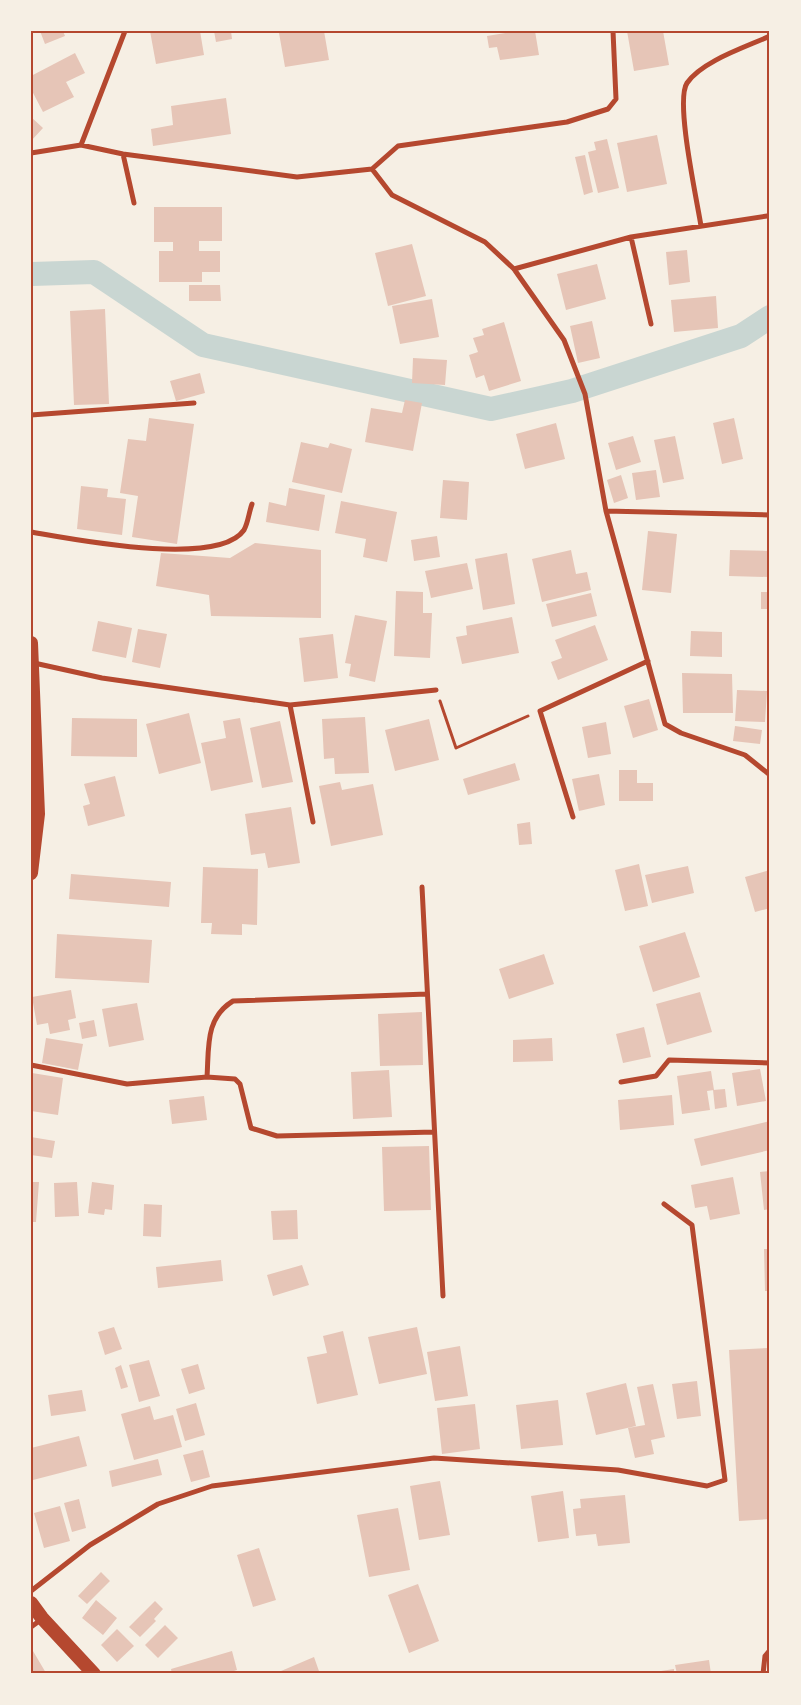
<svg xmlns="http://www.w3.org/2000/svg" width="801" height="1705" viewBox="0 0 801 1705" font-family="'Public Sans',sans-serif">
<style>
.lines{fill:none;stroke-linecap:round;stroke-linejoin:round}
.canal{stroke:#c9d6d2;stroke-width:24}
.building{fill:#e6c5b7}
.path{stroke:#b5482f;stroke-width:3}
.minor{stroke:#b5482f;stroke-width:5}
.trunk{stroke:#b5482f;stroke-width:14}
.neatline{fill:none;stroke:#b5482f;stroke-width:2}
</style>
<rect width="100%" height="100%" fill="#f6efe4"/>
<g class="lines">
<path class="canal" d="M32 274 94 272 203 345 491 409 572 391 741 336 770 317"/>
</g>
<path class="building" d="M40 31H63L65 36 45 44Z
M150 31H200L204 55 156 64Z
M214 31H231L232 39 216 42Z
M288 31H324L329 60 285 67 279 33Z
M517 31H535L539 55 500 60 497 47 489 48 487 36Z
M627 31H663L669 65 634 71Z
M75 53 85 73 66 82 74 97 43 112 31 89V76Z
M226 98 231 134 153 146 151 129 173 125 171 106Z
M31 117 43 128 31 141Z
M657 135 667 184 627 192 617 143Z
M607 139 619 188 598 193 588 152 596 150 594 142Z
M585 155 593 192 584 195 575 157Z
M154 207H222V241H199V251H220V272H202V282H159V251H173V242H154Z
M412 244 426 296 388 306 375 253Z
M687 250 690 282 669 285 666 252Z
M597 264 606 299 566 310 557 274Z
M189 285H220L221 301H189Z
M716 296 718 328 674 332 671 300Z
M432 299 439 337 400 344 392 306Z
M105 309 109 404 74 405 70 311Z
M592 321 600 358 578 363 570 326Z
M504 322 521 381 489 391 484 375 476 378 469 355 478 352 473 338 484 335 482 329Z
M413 358 447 360 445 385 412 383Z
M200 373 205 393 176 401 170 381Z
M405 400 422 403 413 451 365 442 371 408 402 413Z
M149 418 194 424 177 544 132 537 138 496 120 493 128 439 146 441Z
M734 418 743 459 722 464 713 423Z
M556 423 565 459 525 469 516 434Z
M633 436 641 462 616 470 608 443Z
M675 436 684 479 663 483 654 440Z
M301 442 328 448 330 443 352 449 342 493 292 482Z
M656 470 660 497 636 500 632 473Z
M621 475 628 498 614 503 607 480Z
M443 480 469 482 467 520 440 518Z
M81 486 108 489 107 497 126 499 122 535 77 529Z
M289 488 325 495 319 531 266 522 269 502 286 506Z
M341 501 397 512 387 562 363 557 366 539 335 533Z
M648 531 677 534 671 593 642 590Z
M437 536 440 557 414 561 411 540Z
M255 543 321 550V618L211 616 209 595 156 586 161 553 230 558Z
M571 550 576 574 587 572 591 590 542 602 532 559Z
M730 550 769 551V577L729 576Z
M507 553 515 604 483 610 475 559Z
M467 563 473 589 431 598 425 571Z
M396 591 423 592V613H432L430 658 394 656Z
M761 592H770V609H761Z
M591 593 597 616 552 627 546 604Z
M355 615 387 621 375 682 349 676 351 664 345 663Z
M512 617 519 653 462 664 456 637 467 635 466 626Z
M98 621 132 628 126 658 92 651Z
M595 625 608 660 558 680 551 662 562 658 555 640Z
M138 629 167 634 160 668 132 662Z
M691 631 722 632V657L690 656Z
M333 634 338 678 304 682 299 638Z
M682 673 732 674 733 713H683Z
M737 690 767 691 765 722 735 721Z
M649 699 658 730 633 738 624 706Z
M189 713 201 763 159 774 146 724Z
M365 717 369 773 335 774 334 758 324 759 322 719Z
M72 718 137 719V757L71 756Z
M240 718 253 782 211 791 201 743 226 738 223 721Z
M429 719 439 760 395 771 385 730Z
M280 721 293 782 262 788 250 728Z
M606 722 611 754 588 758 582 727Z
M735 726 762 730 760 744 733 741Z
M515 763 520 780 468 795 463 779Z
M619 770H637V783H653V801H619Z
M599 774 605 805 579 811 572 779Z
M115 776 125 816 88 826 83 806 90 804 84 784Z
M340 782 342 790 373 784 383 835 331 846 319 786Z
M291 807 300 863 268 868 265 853 251 855 245 814Z
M530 822 532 844 519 845 517 824Z
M639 864 648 906 625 911 615 870Z
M688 866 694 893 652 903 645 875Z
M203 867 258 869 257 925 242 924V935L211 934 212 923H201Z
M770 870V908L755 912 745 877Z
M71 874 171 882 169 907 69 899Z
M685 932 700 977 653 992 639 946Z
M57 934 152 940 149 983 55 978Z
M544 954 554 984 509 999 499 969Z
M71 990 76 1018 68 1020 70 1030 50 1034 48 1023 37 1025 32 997Z
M700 992 712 1032 667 1045 656 1004Z
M137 1003 144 1040 109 1047 102 1009Z
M422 1012 423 1065 380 1066 378 1014Z
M94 1020 97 1036 82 1039 79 1023Z
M644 1027 651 1057 623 1063 616 1034Z
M46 1038 83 1044 78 1070 42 1063Z
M552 1038 553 1061 513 1062V1040Z
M760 1069 766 1101 737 1106 732 1073Z
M389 1070 392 1117 353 1119 351 1072Z
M711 1071 714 1090 707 1091 710 1110 682 1114 677 1076Z
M32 1073 63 1078 58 1115 31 1111Z
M725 1089 727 1107 715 1109 713 1090Z
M672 1095 674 1125 620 1130 618 1100Z
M204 1096 207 1120 172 1124 169 1100Z
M770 1121V1150L701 1166 694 1139Z
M31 1137 55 1141 52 1158 31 1155Z
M429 1146 431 1210 384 1211 382 1147Z
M770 1171V1209L764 1210 760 1172Z
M733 1177 740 1214 710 1220 707 1206 695 1208 691 1185Z
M31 1182H39L36 1222H31Z
M77 1182 79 1216 55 1217 54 1183Z
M92 1182 114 1185 112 1210 105 1209 104 1215 88 1213Z
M144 1204 162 1205 161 1237 143 1236Z
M297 1210 298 1239 273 1240 271 1211Z
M764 1249H770V1291H765Z
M221 1260 223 1281 158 1288 156 1267Z
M302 1265 309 1285 273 1296 267 1275Z
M114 1327 122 1349 105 1355 98 1332Z
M417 1327 427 1374 379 1384 368 1337Z
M343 1331 358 1395 317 1404 307 1357 327 1353 323 1336Z
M460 1346 468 1396 435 1401 427 1352Z
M769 1348 770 1519 739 1521 729 1350Z
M149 1360 160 1396 139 1402 129 1365Z
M198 1364 205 1389 189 1394 181 1369Z
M121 1365 128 1387 121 1389 115 1368Z
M697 1381 701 1416 677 1419 672 1384Z
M626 1383 636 1426 596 1435 586 1393Z
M653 1384 665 1437 651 1440 654 1454 635 1458 628 1428 645 1425 637 1387Z
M82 1390 86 1411 51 1416 48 1395Z
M558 1400 563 1445 521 1449 516 1405Z
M196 1403 205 1435 185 1441 176 1409Z
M475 1404 480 1449 442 1454 437 1408Z
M150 1406 154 1420 173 1415 182 1447 134 1460 121 1414Z
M79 1436 87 1466 33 1480 31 1448Z
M203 1450 210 1477 191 1482 183 1455Z
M158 1459 162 1475 112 1487 109 1471Z
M440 1481 450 1535 419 1540 410 1486Z
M563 1491 569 1538 538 1542 531 1496Z
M625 1495 630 1543 598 1546 596 1534 576 1536 573 1509 581 1508 580 1499Z
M79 1499 86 1528 72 1532 64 1503Z
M60 1506 70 1541 44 1548 34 1513Z
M398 1508 410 1570 369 1577 357 1515Z
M259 1548 276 1600 253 1607 237 1555Z
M101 1572 110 1581 87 1604 78 1596Z
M418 1584 439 1641 409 1653 388 1595Z
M96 1600 117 1618 103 1635 82 1618Z
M155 1601 163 1609 154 1619 156 1621 140 1637 129 1627Z
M165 1625 178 1638 158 1658 145 1645Z
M117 1629 134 1646 117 1662 101 1645Z
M33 1651 46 1673 45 1674H31V1652Z
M232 1651 237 1670 225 1674H172L171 1669Z
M314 1657 320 1674H274Z
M709 1660 711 1674H677L675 1665Z
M674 1669V1674H648V1673Z"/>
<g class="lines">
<path class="path" d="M440 701 456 748 528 716"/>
<path class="minor" d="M81 145 123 154 297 177 372 169 392 195 485 242 514 269 564 340 585 394 606 511 770 515
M31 153 81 145 125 31
M123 154 134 203
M372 169 398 146 567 122 608 109 616 99 613 31
M701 226C697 200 675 101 687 83 702 61 746 47 770 36
M631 237 651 324
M514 269 631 237 767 216
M31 415 194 403
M606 511 665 724 681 733 745 755 770 775
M31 532C72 539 218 568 244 530 248 523 249 512 252 504
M34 663 102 678 290 705 436 690
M290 705 313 822
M573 817 540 711 648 661
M422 887 443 1296
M31 1065 127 1084 207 1077C209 1047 205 1018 233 1001L427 994
M207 1077 235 1079 240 1084 251 1128 277 1136 434 1132
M621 1082 656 1076 669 1060 770 1063
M31 1591 90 1545 158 1504 212 1486 434 1458 618 1470 707 1486 725 1480 692 1225 664 1204
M31 1627 42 1619
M763 1674 765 1656 770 1650"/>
<path class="trunk" d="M31 643 38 814 31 873
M31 1603 42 1618 94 1674"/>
</g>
<rect width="801" height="1705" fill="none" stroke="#f6efe4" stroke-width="65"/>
<rect x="32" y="32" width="736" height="1640" class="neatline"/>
</svg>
